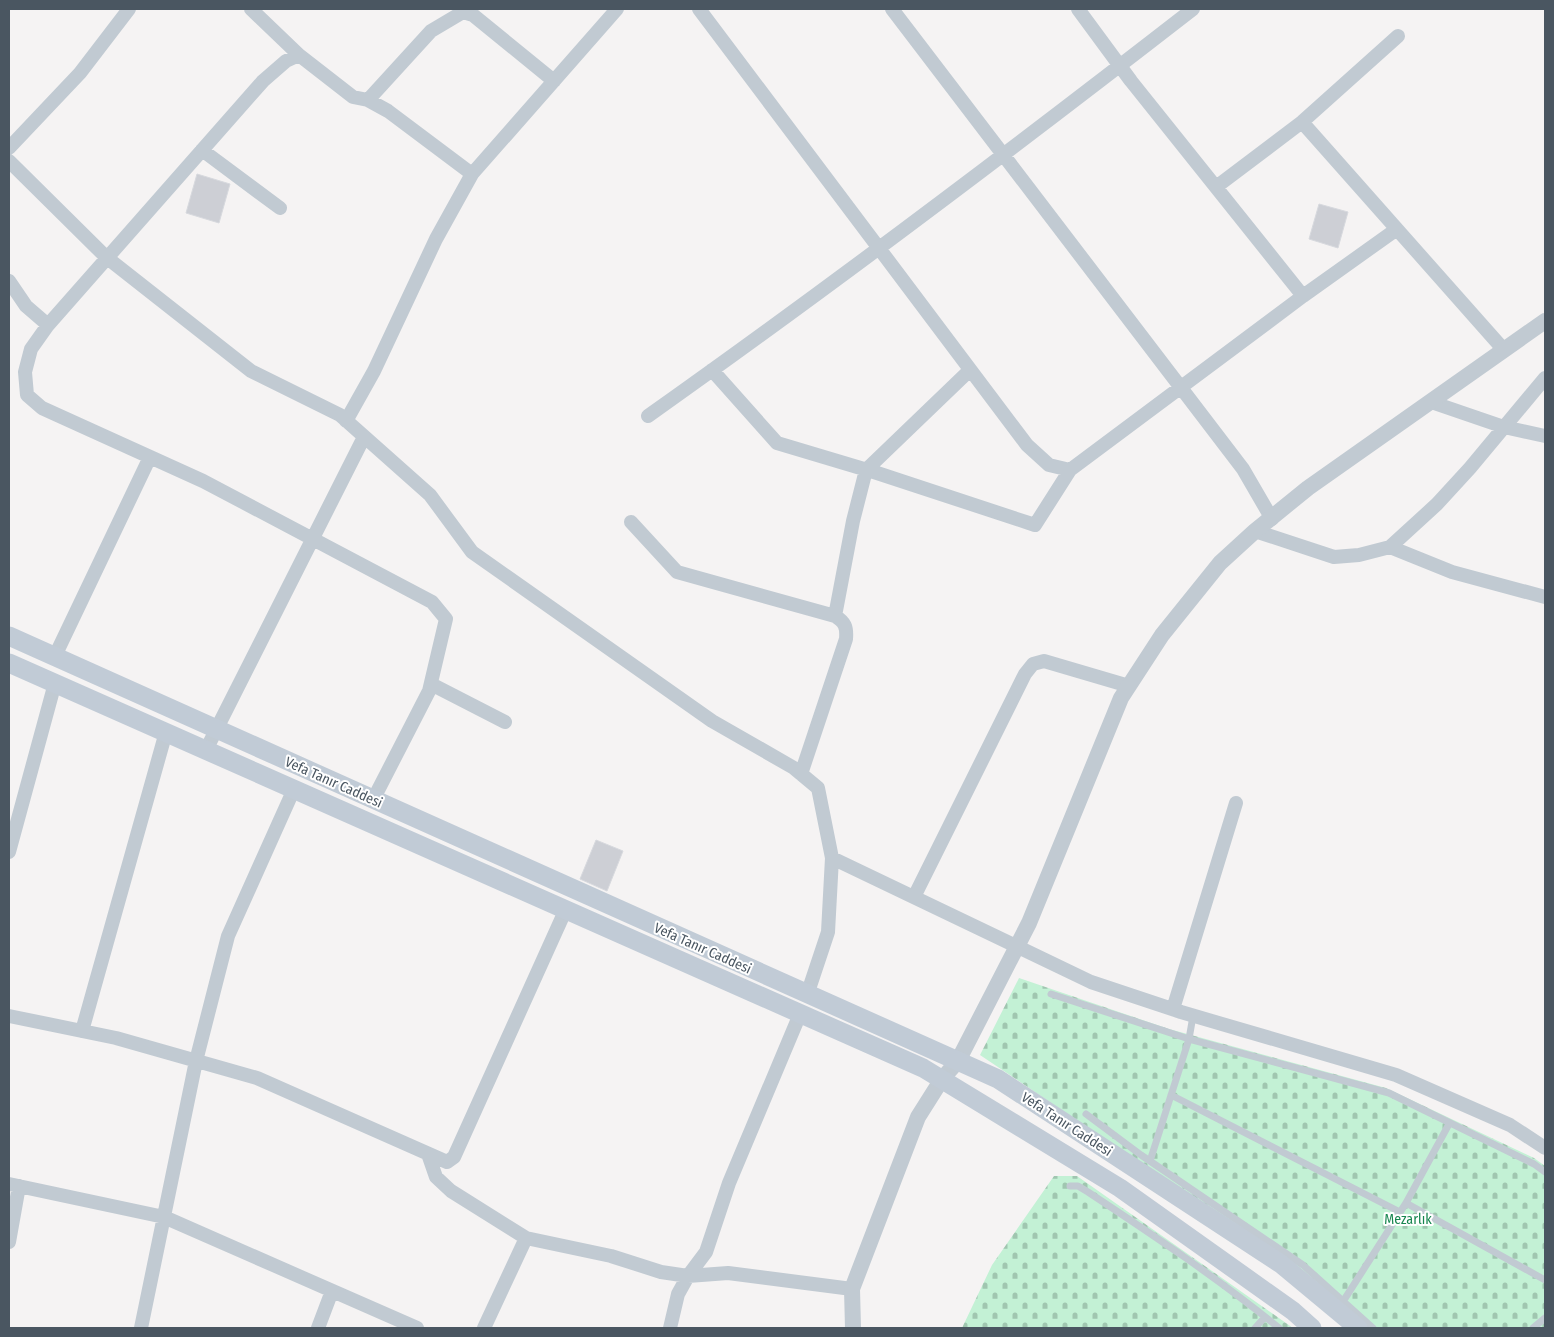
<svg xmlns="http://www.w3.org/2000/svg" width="1554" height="1337" viewBox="0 0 1554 1337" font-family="'Fira Sans Condensed',sans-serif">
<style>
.cemetery{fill:url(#cemetery-stones)}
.building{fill:#cdcfd5;stroke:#d7d9de}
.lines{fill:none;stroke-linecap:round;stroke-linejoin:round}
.service{stroke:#c1cad2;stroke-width:7}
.minor{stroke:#c1cad2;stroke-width:14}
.tertiary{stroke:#c1cad2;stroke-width:16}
.secondary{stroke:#c1cbd6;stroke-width:19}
.labels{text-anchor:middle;stroke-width:4;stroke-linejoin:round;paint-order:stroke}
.street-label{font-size:14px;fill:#4a5661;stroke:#fff}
.park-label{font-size:14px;fill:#17864f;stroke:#fff}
</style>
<defs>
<pattern id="cemetery-stones" width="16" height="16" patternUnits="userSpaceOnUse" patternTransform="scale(1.25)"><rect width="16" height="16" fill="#c3f1d5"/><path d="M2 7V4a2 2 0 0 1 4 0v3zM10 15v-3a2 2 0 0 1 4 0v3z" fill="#a0c6b0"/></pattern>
</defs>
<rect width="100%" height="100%" fill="#f5f3f3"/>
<path class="cemetery" d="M1019 978 1169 1029 1386 1088 1534 1158 1545 1166V1328H1363L1310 1277 980 1055Z
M1054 1176H1077L1293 1328H962L992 1265Z"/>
<path class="building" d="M197 174 230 184 219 223 186 213Z
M1319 204 1348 212 1338 248 1309 239Z
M596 840 623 851 607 891 580 879Z"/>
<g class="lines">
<path class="service" d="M1051 994 1189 1039 1389 1093 1534 1164 1545 1172
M1171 1095 1400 1212
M1086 1114 1141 1155 1303 1265 1373 1328
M1150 1161 1189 1039 1193 1016
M1070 1186H1078L1088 1192C1153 1235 1219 1279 1279 1328
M1406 1203 1545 1280
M1344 1300 1406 1203 1449 1124
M1255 1328 1265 1317
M1533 1328 1545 1318"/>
<path class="minor" d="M251 9 299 55
M699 9 1027 445 1049 465 1070 470
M892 9 1243 469 1272 519
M1078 9 1131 81 1303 296
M368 100 431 31 463 12 473 15 554 81
M1302 122 1504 350
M9 148 80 73 129 9
M202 150 280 208
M9 161 106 257 251 371 340 415 430 495 472 552 712 721 794 768 818 788 832 858 828 932 807 995
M1216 187 1302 122 1398 36
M9 281 26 306 48 325
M712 370 777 443 874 472 1035 525 1070 470 1303 296 1397 229
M1431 402 1504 427 1545 436
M648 416C833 285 1014 148 1193 9
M346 421 374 371 436 239 472 174 617 9
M631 522 677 572 835 616C845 622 847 627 846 639L801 774
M1255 531 1334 557 1359 555 1390 547 1452 572 1545 597
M1390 547 1437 504 1470 468 1545 378
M835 616 853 521 866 470 970 370
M55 656 150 457
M431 684 505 722
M206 750 364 437
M373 800 429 691 446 619 432 602 203 481 42 408 27 395 25 372 31 349 48 325 263 81 286 61 299 55 353 97 368 100 388 111 472 174
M9 852 55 683
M832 858 1091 982 1181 1012 1396 1075 1510 1125 1545 1148
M914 897 1025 674 1033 664 1044 661 1129 686
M1173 1009 1236 803
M9 1016 116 1038 257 1078 447 1162 454 1157 566 909
M82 1031 166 732
M428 1154 436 1177 451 1191 526 1238 611 1256 661 1272 688 1276 728 1273 852 1289
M9 1184 164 1217 417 1328
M9 1242 19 1186
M141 1328 196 1061 228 936 294 789
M318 1328 332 1291
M484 1328 526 1238
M670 1328 678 1294 688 1276 706 1252 729 1183 800 1014"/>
<path class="tertiary" d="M853 1328 852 1289 918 1117 942 1079 958 1061 1029 923 1121 698 1162 635 1220 563 1255 531 1308 488 1545 321"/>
<path class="secondary" d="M9 636 998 1079 1281 1264 1358 1328
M9 663 923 1068 1120 1188 1293 1311 1312 1328"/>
</g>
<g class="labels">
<g class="street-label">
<text transform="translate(334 782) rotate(24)" y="5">Vefa Tanır Caddesi</text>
<text transform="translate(703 948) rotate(24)" y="5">Vefa Tanır Caddesi</text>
<text transform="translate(1067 1124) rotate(33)" y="5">Vefa Tanır Caddesi</text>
</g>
<g class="park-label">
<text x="1408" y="1224">Mezarlık</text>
</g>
</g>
<rect width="1554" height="1337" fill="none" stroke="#4a5661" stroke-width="20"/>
</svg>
